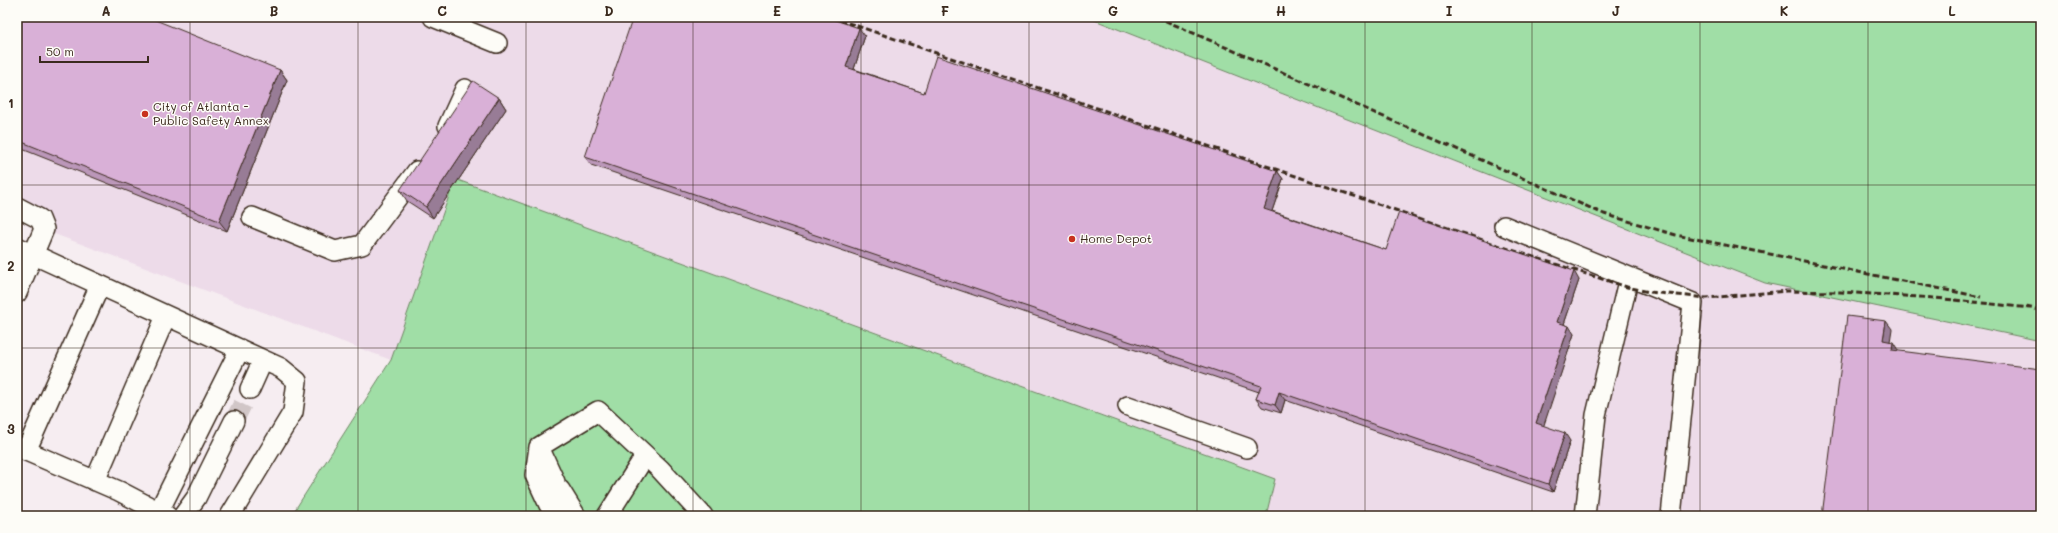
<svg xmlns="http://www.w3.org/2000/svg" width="2058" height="533" viewBox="0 0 2058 533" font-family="Mali,sans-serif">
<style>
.built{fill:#eddbe9}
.green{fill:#a0dea6;stroke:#6e8462}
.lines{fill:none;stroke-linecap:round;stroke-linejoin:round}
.minor-tunnel{stroke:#d1c6c7;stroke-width:19;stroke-dasharray:19 10;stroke-linecap:butt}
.minor-casing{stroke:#3b2a1e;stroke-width:22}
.minor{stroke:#fdfcf7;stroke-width:19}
.rail{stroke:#3b2a1e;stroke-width:3;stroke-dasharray:6 3;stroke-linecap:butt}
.wall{fill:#bb97b9;stroke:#3b2a1e}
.shaded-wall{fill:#987b96;stroke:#3b2a1e}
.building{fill:#d9b0d7;stroke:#3b2a1e}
.grid{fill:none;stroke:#3b2a1e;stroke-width:1;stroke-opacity:0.55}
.poi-dot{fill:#c8321e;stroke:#fdfcf7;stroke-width:1.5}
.labels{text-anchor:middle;stroke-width:3;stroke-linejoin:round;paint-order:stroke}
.poi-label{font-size:12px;fill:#3b2a1e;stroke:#fdfcf7;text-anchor:start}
.neatline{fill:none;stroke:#3b2a1e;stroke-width:1.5}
.grid-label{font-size:13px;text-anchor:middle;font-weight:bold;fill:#3b2a1e}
</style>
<rect width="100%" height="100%" fill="#f6edf1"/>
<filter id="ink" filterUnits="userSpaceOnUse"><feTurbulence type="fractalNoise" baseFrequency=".025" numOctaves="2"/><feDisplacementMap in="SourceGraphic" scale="8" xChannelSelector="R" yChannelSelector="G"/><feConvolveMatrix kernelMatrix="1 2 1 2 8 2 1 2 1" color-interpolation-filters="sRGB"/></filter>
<g filter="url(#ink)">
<path class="built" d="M17 17H1087L1765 283 2041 341V516H1266L1275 479 455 179 391 360 17 220Z"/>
<path class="green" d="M1087 17H2041V341L1765 283Z
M455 179 1275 479 1266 516H291L391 360Z"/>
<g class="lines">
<path class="minor-tunnel" d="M234 421 250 389"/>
<g class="minor-casing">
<path id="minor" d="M433 17 497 43
M448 126 465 89
M17 207 40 219 44 229 17 293
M252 217 335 251 362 245 417 171
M1504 226 1693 303 1671 516
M17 247 281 368 297 381 293 412 230 516
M250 389 263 360
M1128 406 1247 448
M17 447 119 491 167 516
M539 447 535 475 549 505 572 516
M26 451 100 285
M95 481 166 316
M555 482 539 447 598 411 660 469 703 516
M560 490 576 516
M159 511 240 349
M183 516 196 498 234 421
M607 516 645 456
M1585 516 1596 415 1629 277"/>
</g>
<use href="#minor" class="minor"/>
<path class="rail" d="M831 17 1512 250 1627 287 1649 292 1706 298 1786 291 1840 292 1935 298 2030 308
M1157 17 1604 214 1676 235 1981 297
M2026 307 2041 310"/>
</g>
<path class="wall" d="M17 17 280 70 287 80 227 231 17 147Z
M865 36 854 69 924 93 1277 171 1283 179 1272 211 1386 250 1579 280 1564 324 1574 334 1543 426 1570 441 1553 492 1285 400 1281 413 1262 407 1256 399 1259 392 591 165 585 157Z
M499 98 506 109 433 218 407 201 400 190Z"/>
<path class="shaded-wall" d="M859 28 865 36 852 75 846 67Z
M280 70 287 80 227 231 219 221Z
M499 98 506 109 433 218 426 207Z
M1277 171 1283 179 1270 217 1264 209Z
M1574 271 1579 280 1562 330 1557 322Z
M1886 321 1892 329 1889 348 1883 340Z
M1569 326 1574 334 1542 431 1536 423Z
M1893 342 1898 350 1897 358 1892 350Z
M1279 392 1285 400 1281 413 1275 405Z
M1565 433 1570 441 1553 492 1548 484Z"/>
<path class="building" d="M17 17H148L280 70 219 221 17 140Z
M633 17H826L859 28 846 67 924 93 936 56 1277 171 1264 209 1386 250 1399 212 1574 271 1557 322 1569 326 1536 423 1565 433 1548 484 1279 392 1275 405 1256 399 1261 386 585 157Z
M473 81 499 98 426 207 400 190Z
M1847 316 1886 321 1883 340 1893 342 1892 350 2041 369V516H1822Z"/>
</g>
<path class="grid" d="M190 17V516M358 17V516M526 17V516M693 17V516M861 17V516M1029 17V516M1197 17V516M1365 17V516M1532 17V516M1700 17V516M1868 17V516M17 185H2041M17 348H2041"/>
<g class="poi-dot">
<circle cx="145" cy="114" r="4"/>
<circle cx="1072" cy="239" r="4"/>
</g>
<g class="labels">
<g class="poi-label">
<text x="153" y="111">City of Atlanta -<tspan x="153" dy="14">Public Safety Annex</tspan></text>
<text x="1080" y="243">Home Depot</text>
</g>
</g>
<rect width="2058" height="533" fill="none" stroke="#fdfcf7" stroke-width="44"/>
<path d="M40 56v6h108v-6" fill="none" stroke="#3b2a1e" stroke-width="2"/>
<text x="46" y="56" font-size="12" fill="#3b2a1e" stroke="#fdfcf7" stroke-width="3" paint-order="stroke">50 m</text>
<rect x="22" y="22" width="2014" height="489" class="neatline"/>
<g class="grid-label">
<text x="106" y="16">A</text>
<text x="274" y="16">B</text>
<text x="442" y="16">C</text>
<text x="609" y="16">D</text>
<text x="777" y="16">E</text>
<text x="945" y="16">F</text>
<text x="1113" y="16">G</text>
<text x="1281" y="16">H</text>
<text x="1449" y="16">I</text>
<text x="1616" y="16">J</text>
<text x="1784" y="16">K</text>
<text x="1952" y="16">L</text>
<text x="11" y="108">1</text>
<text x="11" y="271">2</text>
<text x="11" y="434">3</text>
</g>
</svg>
